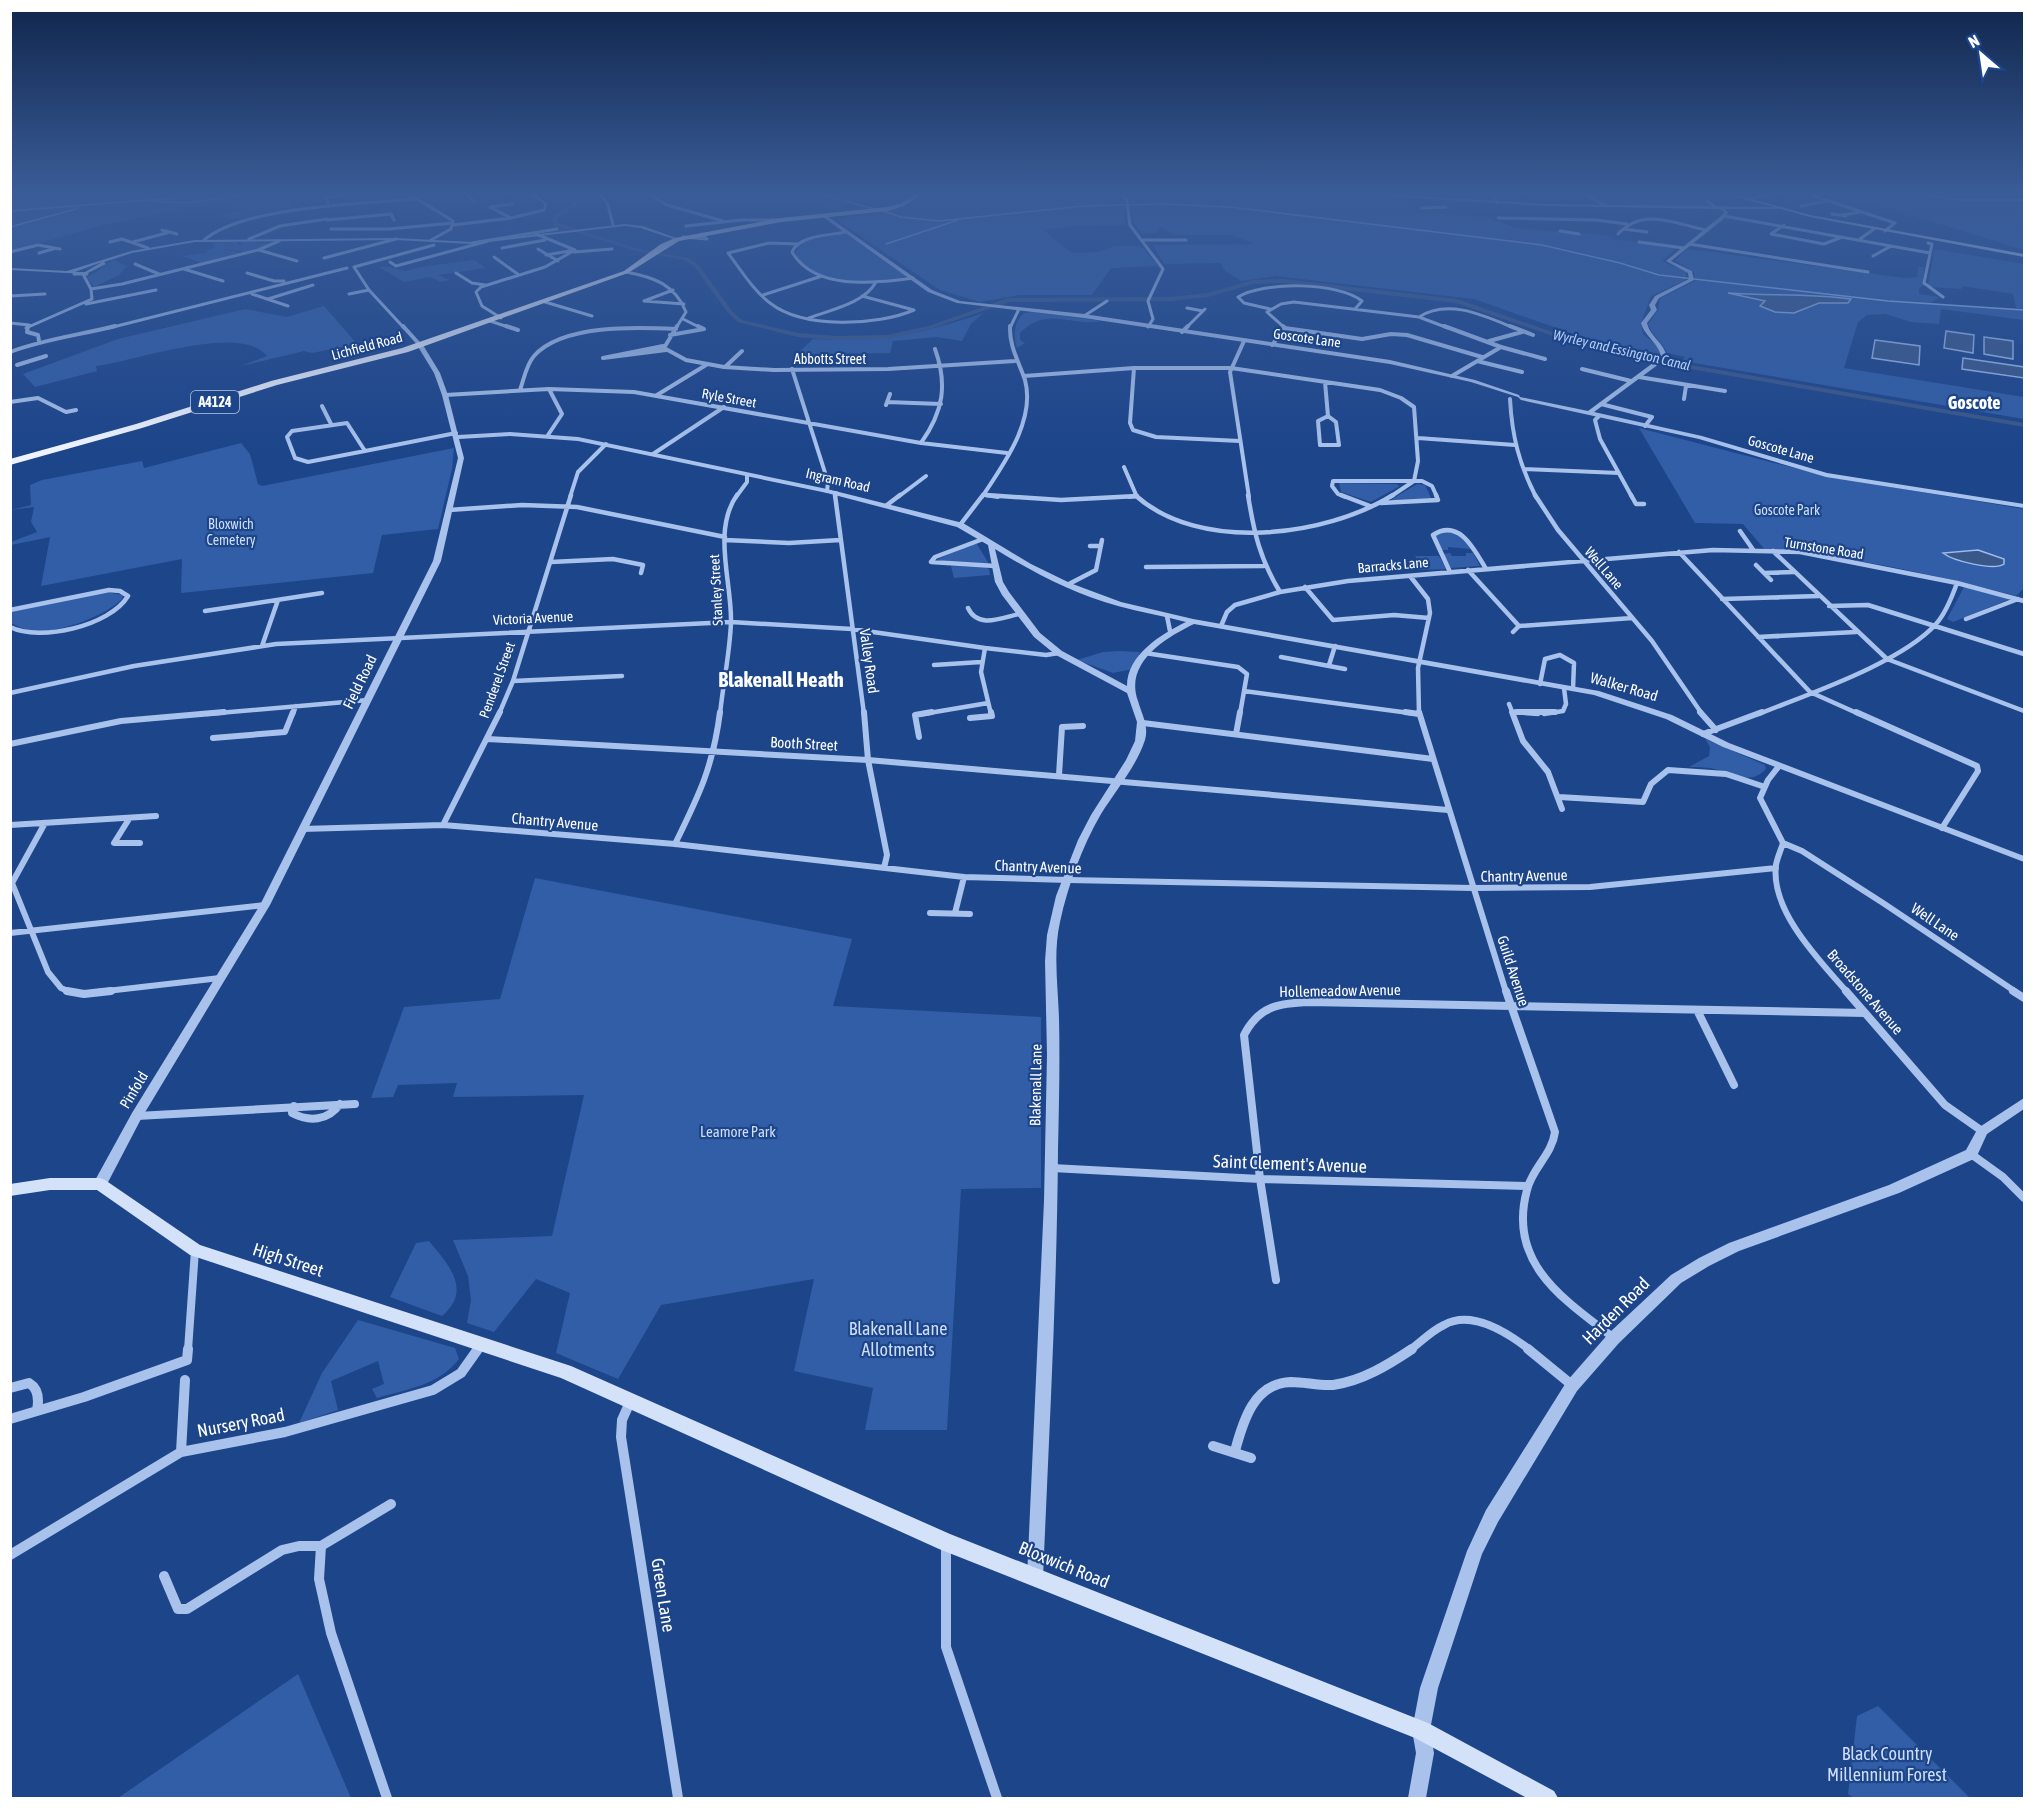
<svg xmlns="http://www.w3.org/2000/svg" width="2035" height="1809" viewBox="0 0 2035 1809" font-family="'Asap Condensed',sans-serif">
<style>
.green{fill:#315ea7}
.water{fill:#3a5789;stroke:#9cbced;stroke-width:1.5}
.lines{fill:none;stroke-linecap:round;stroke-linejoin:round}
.stream{stroke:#9cbced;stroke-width:1.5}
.canal{fill:#3a5789;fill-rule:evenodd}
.minor-far5{stroke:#a8c2ec;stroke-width:3}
.minor-far4{stroke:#a8c2ec;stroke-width:4}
.minor-far3{stroke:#a8c2ec;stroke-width:4.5}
.minor-far2{stroke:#a8c2ec;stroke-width:6}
.minor-far1{stroke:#a8c2ec;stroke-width:8}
.minor{stroke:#a8c2ec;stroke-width:10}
.tertiary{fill:#a8c2ec;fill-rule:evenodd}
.secondary{fill:#d4e2f9;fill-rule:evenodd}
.primary{fill:#eef3ff;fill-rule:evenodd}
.labels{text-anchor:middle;stroke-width:4.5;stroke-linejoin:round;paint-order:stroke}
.far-street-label{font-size:14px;fill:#fff;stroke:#1d458a}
.far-water-label{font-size:14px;font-style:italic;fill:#b4ccf3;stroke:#1d458a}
.shield{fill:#1d458a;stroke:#bbc7dc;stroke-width:1.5}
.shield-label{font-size:14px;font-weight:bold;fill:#fff}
.far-park-label{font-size:14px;fill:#cedef9;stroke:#1d458a}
.street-label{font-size:15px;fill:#fff;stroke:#1d458a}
.park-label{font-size:15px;fill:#cedef9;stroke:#1d458a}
.far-district-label{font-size:18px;font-weight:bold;fill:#fff;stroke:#1d458a}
.near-street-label{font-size:18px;fill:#fff;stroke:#1d458a}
.near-park-label{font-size:18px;fill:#cedef9;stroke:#1d458a}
.district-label{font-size:21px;font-weight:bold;fill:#fff;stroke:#1d458a}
</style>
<rect width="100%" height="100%" fill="#1d458a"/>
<path class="green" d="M10 195H288L295 206 233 219 219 216 244 210 213 203 107 224 11 251Z
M737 195H863L844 207 828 210C805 193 769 196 741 199Z
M925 195H1118L1123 201 1125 225 1072 226 1043 230 1072 253 1098 252 1114 246H1138L1144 249 1158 266 1111 268 1092 295H1019L980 302 940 290 837 220 909 206Z
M1125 195H1209L1210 205 1221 206V195L1407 198V204L1415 205 1414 212 1487 217 1515 228 1612 236 1611 239 1678 247 1662 261 1686 272V280L1651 296 1641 323 1643 334 1661 349V359L1574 334 1474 299 1276 276 1241 281 1225 271 1221 263 1164 264 1153 245 1255 244 1232 235H1173L1162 227 1156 228 1159 230 1155 233 1142 234 1134 223 1131 207 1133 205Z
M1588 195H1702L1715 208 1607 206Z
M1854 195H1997L2024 199V250L1855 198 1868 200Z
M844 233 906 276C885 286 828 282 809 269 804 265 799 260 795 255 799 237 828 236 844 233Z
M218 241H236L239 245 243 243 238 241 271 244 244 252 219 248 241 253 202 263 182 256 206 253 208 251 204 250 214 248 215 245 210 242Z
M1688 249 1904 278 1917 277 1918 267H1924L1923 282 1925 285 1919 288V294L1940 297 1930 303 2024 310V320L1941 309 1939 324 1911 322 1886 314 1867 315 1858 322 1844 368 2024 397V419L1682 361 1685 357 1667 353C1662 341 1652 336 1648 324L1658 310 1660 298 1695 281 1694 272 1675 260Z
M1935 249 2024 264V309L2016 308 2013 294 1963 286 1961 289 1931 287 1928 284Z
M113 260 127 266 119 275 94 287 87 278Z
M474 260 486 268 438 275 450 280 441 282 430 277 404 282 379 267H389L406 271 420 267Z
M324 306 357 344 312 353 304 351 241 366 267 356C241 322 132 362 96 366L97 371 35 387 23 374 118 339 245 309 287 317Z
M1033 312 1102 321C1070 327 1047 305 1020 333V340L1025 343 1017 348C1013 336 1014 322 1024 313Z
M983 313 971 324 962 341 937 337 893 341 890 353 797 354 813 339C879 342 920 335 983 313Z
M1639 428 1825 476 2024 509V588L2016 596C1939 576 1845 554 1766 551L1743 524 1695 523Z
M241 443 250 454 258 484 262 486 454 448 452 469 438 529 382 535 373 573 181 593 182 559 41 586 50 537 11 545V542L37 532 31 522 34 507 11 510 31 505 30 485 42 480 142 461 144 468Z
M1339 483 1396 484 1400 486 1371 502 1341 492Z
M1417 484 1425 485 1432 500 1394 502 1392 499Z
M1447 531 1464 536 1471 549 1448 547V550H1442L1435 535Z
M973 544H977L989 564 936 560Z
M1450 553 1452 556H1466V553H1473L1480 566 1451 568 1443 554Z
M1415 556H1439L1446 569 1419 570 1415 565 1420 564Z
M951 566 985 567 989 569 990 575 954 578Z
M1964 587 2010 599 1953 622 1947 619Z
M106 592 123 595 122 599C104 617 53 636 28 630 22 629 16 625 11 623V612Z
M1119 651 1140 652 1133 669 1113 673 1077 660 1103 652Z
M1705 739 1765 765 1766 769C1751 785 1736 775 1718 770 1709 767 1698 767 1689 767L1709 756 1710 747Z
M535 878 852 939 833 1006 1041 1017V1188L961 1189 947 1430H865L873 1388 794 1371 814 1279 661 1305 618 1379 556 1353 570 1293 536 1279 494 1332 467 1323 471 1300 468 1276 453 1240 552 1236 584 1095 453 1097 457 1083 398 1085 393 1097 371 1098 404 1007 500 999Z
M429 1241C448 1264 473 1290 442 1316L390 1297 416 1243Z
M358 1320 455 1348 459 1359C439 1385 408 1389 377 1398L372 1389 384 1384 378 1361 331 1381 338 1410 299 1423 322 1373Z
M298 1674 351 1798H118Z
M1878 1706 1970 1798H1854L1848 1794 1857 1716Z"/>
<path class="water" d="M1728 293C1769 296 1810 293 1851 299L1848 303H1819L1794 313 1775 312 1760 306 1765 301Z
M1946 331 1974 335 1973 353 1944 348Z
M1984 337 2013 341V359L1984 354Z
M1875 340 1920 346 1919 365 1872 358Z
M1963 358 2024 367V378L1962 369Z
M1978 550 2004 559V564C1994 571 1953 561 1943 553Z"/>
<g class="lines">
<path class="stream" d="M822 195 879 210
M1927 195 1959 200H2024
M153 201 186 203 241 195
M10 211 174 198
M883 211 901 217 939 221 1083 206 1162 204 1230 207 1542 245 1620 263 1659 275 1888 301 2024 310
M10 227 76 209
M886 244 958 220"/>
<path class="canal" d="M564 195H569L578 205 557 218V223L639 249 688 258 698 264 732 311 742 320 798 333 836 336 887 335 929 326 1008 298 1171 297 1208 293 1253 280 1283 279 1457 299 1578 341 1656 359 2024 423V427L1656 363 1574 343 1456 303 1283 283 1253 284 1208 297 1171 301 1009 302 933 328 887 339 836 340 798 337 738 322 728 313 694 266 684 260 636 251 553 225 552 216 573 205Z"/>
<path class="minor-far5" d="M411 195 453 221 451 229 431 240
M468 195 474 202
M601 195 608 205 613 225
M650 195 667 205 723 221
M1123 195 1127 201 1130 225 1163 269 1148 301 1153 319 1148 327
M1493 195 1497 203
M1587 195 1606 206
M1811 195 1895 223 1885 231
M1747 199 1767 195
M1707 201 1717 208
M328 203 326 198 341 195
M1801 206 1827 201
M1421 208 1446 207
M1832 214 1846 216
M1843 215 1860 212
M1724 216 1930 253
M511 218 490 207 512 204
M1498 218 1596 220 1627 224
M327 220 391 214 394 220
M453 225 511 218 544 210 546 204 534 195
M1784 225 1771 234 1824 244 1842 237
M686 226 741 220H781
M331 229H389L453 223
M1624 229 1647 232
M162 230 177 234
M1560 231 1579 234
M846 232C831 235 799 235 792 252 815 291 874 283 913 278
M1618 234C1643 207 1674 223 1705 230
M683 237 707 239 702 234
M249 239 280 226 327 219
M1860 239 1874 229
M204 240C244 206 361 204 414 199
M1143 240H1186
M110 242 122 239 148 248
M133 242 170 232
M1639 242 1684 248
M472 243 557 229
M1928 243 1932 244 1924 283 1943 297
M798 244 769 243 728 253C741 270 753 290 770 303 803 329 877 326 914 310L862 296
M1689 244 1868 272
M502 248 545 240
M538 249 558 261
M259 250 297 261
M10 252 38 245 60 249
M574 252 612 249
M39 253 53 249
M546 255 575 250
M1873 256 1891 246
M494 257 519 275
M324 258 396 239
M390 262 396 266 488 241
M135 264 159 274
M184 269 223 281
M626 272C653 277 675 284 686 312L676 328
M247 273 274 281H284
M456 273 472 283 485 285
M74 274H87
M91 289 122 284 258 250 279 241
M673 290 644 301 684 304
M252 294 288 306
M349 294 369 290
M763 295 822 276
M10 296 45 294
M268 299 313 285
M545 302 592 316
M86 304 156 290
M1187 308 1203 311
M1270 309 1244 303 1238 297C1264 281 1338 282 1362 301L1355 309
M1084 316 1107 301
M1419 317C1448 298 1485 316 1514 328
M501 318 482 306 476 292 481 287 545 267 575 250 536 234
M809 318C830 310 865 303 876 282
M683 319 701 328
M490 321 511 328
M10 323 29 325
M26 328 92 299 91 289 84 276
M109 328 347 268
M404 328 369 290 354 267 434 245
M1010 328 1019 309
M1186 328 1205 309
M1285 328 1267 312 1281 304 1294 302 1419 317 1448 328"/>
<path class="minor-far4" d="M28 326 27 332 38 335 39 341
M403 326 420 345
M506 326 518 330
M677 326 664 348 686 360 724 367 774 370 888 369 1015 361
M1444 326 1501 347 1452 376
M1510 326 1533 335
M1285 328 1362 339 1391 334 1407 335 1482 357
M1182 332 1188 326
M670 335 704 329 698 326
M1244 341 1230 372 1249 497
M1489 341 1522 332
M1272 345 1285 328 1283 326
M663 346 603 358 666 350
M1501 347 1545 359
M10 352C44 339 80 335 115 326
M1477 361 1522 372
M17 365 46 356
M725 367 742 351
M1134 368 1130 423 1133 430 1156 437 1240 441
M792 369 828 482 827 491
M1582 369 1631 381
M1024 376 1134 368H1231L1380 390 1401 398 1414 407 1418 461 1414 481 1390 497
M1639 377 1725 391
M1325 382 1328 416
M520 390C524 379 526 365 534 356 562 324 637 327 676 329
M445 395 549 389 634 392 921 443 1007 453
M657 395 706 365
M1510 399C1512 436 1519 464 1536 497
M1684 399 1686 386
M10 402 38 398 66 412 76 410
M887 402 941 404
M1601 404 1652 417 1645 426
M886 405 890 394
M322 406 331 424
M1328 416 1336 422 1339 445H1320L1318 421Z
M1599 416 1595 420 1600 439 1632 497
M347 423 365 451 308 462 295 458 287 437 292 431Z
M548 435 562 414 549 389
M1418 438 1515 445
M921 443C943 412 948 385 935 349
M365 451 456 433
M653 454 724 407
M1124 467 1137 497
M1524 469 1619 473
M985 495 998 497
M570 497 578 472 606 444
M736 497 747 482V475
M835 497 836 493
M898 497 926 476
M982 497C1003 465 1036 421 1025 380 1019 362 1009 346 1010 326
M1129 497 1137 496
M1345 497 1338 494 1332 486 1333 481H1422L1432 486 1437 497"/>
<path class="minor-far3" d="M835 495 864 714
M986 495 1061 500 1137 496
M1135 495C1199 553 1325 537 1393 495
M1248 495C1254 533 1260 559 1280 592
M1341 495 1370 506
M1535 495 1558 530 1652 641 1702 714
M1631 495 1636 504H1644
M1381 503 1438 500 1436 495
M887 505 900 495
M449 510 522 505 577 507 725 537
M960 525 983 495
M1740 531 1754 551
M983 539 935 557 931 562 995 566
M725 540 789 543 840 540
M1090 546H1101
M1773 551 1887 659 2024 711
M1679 552 1810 692 1859 714
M551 562 613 559 643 565 641 573
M1756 565 1771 580
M1146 567 1264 566
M1468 570 1519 626
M1450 572 1433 535C1459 518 1474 549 1486 569
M1764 573 1794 572
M1410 576 1428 599 1430 613 1418 668 1419 714
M1067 585 1096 570 1102 540
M1305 587 1333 620 1394 615 1429 618
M1722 599 1819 596
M1829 606 1868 605 2024 654
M968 608C978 629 1001 618 1019 614
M10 610 109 590 120 591 128 596C110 626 40 642 10 627
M205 611 322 593
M1167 616 1170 631
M1966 619 2018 599
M1221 626 1227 612 1235 605 1280 592 1348 581 1713 550 1800 552 1957 583 2024 601
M1513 632 1519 626 1632 618
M1758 637 1856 632
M262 646 278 600
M985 648 981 672 991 714
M1145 653 1238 667 1247 674 1240 714
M1281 657 1345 669
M934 665 981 662
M1329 665 1335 646
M513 681 622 676
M1540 684 1545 659 1560 655 1574 663 1573 689
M1244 691 1417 714
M10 693 134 666 276 644 731 622 852 629 985 648 1046 655 1059 653
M1509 704 1513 714
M1513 712 1538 714
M207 714 368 700
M293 714 296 706
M499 714 513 681 571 495
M720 714C723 684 730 652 731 622 732 583 712 530 737 495
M923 714 988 703
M1544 714 1563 711 1566 704 1564 688
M1759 714C1808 694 1901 663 1936 624 1946 613 1952 597 1957 583"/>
<path class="minor-far2" d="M864 712 868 760 887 855 884 868
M1405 712 1419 714
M1419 712 1506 992
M1512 712 1523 741 1548 772 1562 809
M1516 712H1555
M1700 712 1716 730
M1856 712 1977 766 1978 771 1942 828
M970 718 992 716 991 712
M1143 723 1433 759
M1236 734 1240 712
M1703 734 1762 712
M919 737 915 715 932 712
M213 738 285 732 293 712
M488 739 868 760 1448 810
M10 744 121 721 224 712
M1779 766 1768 780 1760 798 1783 843
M1059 775 1062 727 1083 726
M1559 797 1643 802 1651 784 1668 770 1726 774 1762 786
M129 819 114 843H140
M45 823 12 883 48 972 61 988 70 992
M10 825 156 816
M443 825 500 712
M302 829 443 825 675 844 964 877 1068 880 1473 888 1590 887 1776 868
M1783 843C1781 850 1777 858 1776 865 1770 911 1820 961 1847 992
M1783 843 1802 851 1883 903 2016 992
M675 844C699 795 713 767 720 712
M930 913 970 914
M955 913 964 877
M10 933 265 905
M98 992 220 978"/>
<path class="minor-far1" d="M67 991 84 994 111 991
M1506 991 1555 1132C1552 1155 1532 1168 1527 1190 1507 1263 1563 1299 1614 1338
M1846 991 1945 1105 1982 1131
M2013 991 2024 998
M1698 1012 1734 1085
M294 1106 292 1113C309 1122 328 1121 340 1104
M137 1116 355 1104
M1971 1154 2003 1177 2024 1198
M1052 1168 1260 1179 1528 1186
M1276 1280 1260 1179 1244 1035C1259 1006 1279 1003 1310 1002L1865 1013
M188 1350 195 1250
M477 1350 481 1344
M1410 1350C1421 1342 1431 1331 1444 1325 1472 1309 1508 1333 1530 1350"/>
<path class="minor" d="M1528 1349 1572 1385
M10 1388 29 1383C39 1389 39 1400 37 1410
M630 1402 622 1420 621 1437 678 1798
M10 1419 84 1397 187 1360 188 1349
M1213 1446 1251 1458
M1235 1451C1243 1421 1254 1383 1291 1382 1305 1382 1319 1386 1333 1385 1362 1381 1388 1365 1412 1349
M181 1452 185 1380
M946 1545V1647L997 1798
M321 1546 319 1579 331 1633 387 1798
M10 1555 181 1452 285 1432 433 1390 461 1373 478 1349
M164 1576 178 1609H187L282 1550 299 1546H321L391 1504"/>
<path class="tertiary" d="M1369 195H1399L1545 204 1780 207 1778 209H1725L1728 212 1726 217 1671 261 1692 271 1694 280 1659 298 1655 305 1657 310 1647 323C1650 337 1665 343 1667 358L1594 412 1702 436 1827 473 2024 504V508L1826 477 1699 439 1521 400 1518 397 1471 382 1390 364 1084 318 957 303 928 292 823 217 827 216 932 290 960 301 1084 314 1390 360 1475 380 1519 395 1520 397 1588 411 1661 357C1659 343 1645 337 1641 323L1651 310 1649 305 1655 296 1689 279 1688 273 1666 261 1722 215 1724 212 1720 209 1545 206Z
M625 224 643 226 679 239 677 240 640 228 625 226 472 244 396 240 195 242 132 253 104 262 106 264 86 274 10 270V268L67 271 131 251 195 240 396 238 472 242ZM102 262 85 272H75Z
M420 343 423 345 440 373 448 395 458 435 510 432 578 437 827 489 963 523 1031 564 1070 583 1121 602 1193 619 1599 691 1672 715 1729 743 2024 856V862L1723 747 1666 719 1594 695 1194 624C1165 638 1124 663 1138 701 1142 715 1149 726 1145 740 1136 767 1116 790 1101 814 1082 847 1068 885 1060 922 1053 953 1058 986 1059 1018 1060 1061 1059 1105 1058 1149 1057 1292 1049 1435 1043 1578L1041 1584 1035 1586 1029 1584 1027 1578 1044 1201 1047 1055 1045 961 1047 935 1056 896 1078 840 1091 815 1126 760 1135 741 1137 722 1127 693 1056 655 1034 637 1002 595 995 582 988 545 957 527 827 493 578 441 510 436 459 439 464 458 441 561 270 905 141 1119 105 1188 100 1189 95 1188 93 1184 132 1113 260 905 433 561 458 458 442 395 434 373 417 345ZM995 549C1034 573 1074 594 1118 606 1140 612 1163 616 1186 622 1161 634 1127 655 1127 686L1062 651 1040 633 1009 592 1003 582Z
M2024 1098V1109L1987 1134 1976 1158 1899 1193 1739 1251 1709 1266 1681 1283 1619 1343 1577 1391 1498 1522 1482 1554 1438 1688 1430 1730 1434 1753 1426 1798H1408L1416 1753 1412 1730 1420 1688 1467 1551 1486 1510 1567 1381 1609 1333 1671 1275 1699 1258 1729 1243 1889 1185 1966 1150 1978 1128Z"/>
<path class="secondary" d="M1729 195H1738L1810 215 2024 254V257L1810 217Z
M50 1178H100L105 1180 200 1245 571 1366 950 1534 1428 1723 1554 1791 1558 1798H1527L1415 1738 939 1549 561 1378 190 1255 97 1190H50L10 1196V1184Z"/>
<path class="primary" d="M913 195H921L904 206 887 211 781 222 679 241 628 273 408 352 277 385 142 428 10 465V459L136 424 271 381 402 348 624 271 661 244 675 238 781 218 887 207 900 204Z"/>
</g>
<linearGradient id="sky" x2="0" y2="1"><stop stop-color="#10264c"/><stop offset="0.43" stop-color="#3a5c98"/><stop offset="1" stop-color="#3a5c98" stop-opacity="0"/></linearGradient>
<rect width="2035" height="449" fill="url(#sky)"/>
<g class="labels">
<g class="far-street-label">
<text transform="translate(1307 338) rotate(8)" y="5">Goscote Lane</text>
<text transform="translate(367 346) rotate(-15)" y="5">Lichfield Road</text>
<text x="830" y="364">Abbotts Street</text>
<text transform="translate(729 398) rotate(10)" y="5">Ryle Street</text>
<text transform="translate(1781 449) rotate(16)" y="5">Goscote Lane</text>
<text transform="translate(838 480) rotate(13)" y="5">Ingram Road</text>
<text transform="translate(1824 548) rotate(9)" y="5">Turnstone Road</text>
<text transform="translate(1393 565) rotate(-5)" y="5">Barracks Lane</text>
<text transform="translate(1604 568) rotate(49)" y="5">Well Lane</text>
<text transform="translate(716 590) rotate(-93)" y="5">Stanley Street</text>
<text transform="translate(533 618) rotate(-3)" y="5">Victoria Avenue</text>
<text transform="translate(497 680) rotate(-70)" y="5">Penderel Street</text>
</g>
<g class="far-water-label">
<text transform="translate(1622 350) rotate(13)" y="5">Wyrley and Essington Canal</text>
</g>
<rect class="shield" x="191" y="391" width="48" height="22" rx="4.5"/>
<g class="shield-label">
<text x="215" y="407">A4124</text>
</g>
<g class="far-park-label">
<text x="1787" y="515">Goscote Park</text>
<text x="231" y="529">Bloxwich<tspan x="231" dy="16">Cemetery</tspan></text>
</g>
<g class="street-label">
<text transform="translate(869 661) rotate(82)" y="5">Valley Road</text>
<text transform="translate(360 682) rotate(-64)" y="5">Field Road</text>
<text transform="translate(1624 687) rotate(16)" y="5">Walker Road</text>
<text transform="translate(804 744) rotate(3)" y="5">Booth Street</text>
<text transform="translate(555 822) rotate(5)" y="5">Chantry Avenue</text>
<text transform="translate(1038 867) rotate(2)" y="5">Chantry Avenue</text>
<text transform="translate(1524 876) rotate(-1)" y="5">Chantry Avenue</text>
<text transform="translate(1935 922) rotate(34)" y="5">Well Lane</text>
<text transform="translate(1513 971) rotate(72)" y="5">Guild Avenue</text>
<text transform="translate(1340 991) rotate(-1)" y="5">Hollemeadow Avenue</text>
<text transform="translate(1865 992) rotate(49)" y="5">Broadstone Avenue</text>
<text transform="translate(1036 1085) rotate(-89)" y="5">Blakenall Lane</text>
<text transform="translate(134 1090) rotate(-59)" y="5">Pinfold</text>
</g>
<g class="park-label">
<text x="738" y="1137">Leamore Park</text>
</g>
<g class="far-district-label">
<text x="1974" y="409">Goscote</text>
</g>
<g class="near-street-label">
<text transform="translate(1290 1164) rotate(2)" y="6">Saint Clement's Avenue</text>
<text transform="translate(288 1260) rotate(18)" y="6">High Street</text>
<text transform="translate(1616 1311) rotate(-45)" y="6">Harden Road</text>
<text transform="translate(241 1423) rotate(-11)" y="6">Nursery Road</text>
<text transform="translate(1064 1565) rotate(22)" y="6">Bloxwich Road</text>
<text transform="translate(663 1595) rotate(81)" y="6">Green Lane</text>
</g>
<g class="near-park-label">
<text x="898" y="1335">Blakenall Lane<tspan x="898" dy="21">Allotments</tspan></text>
<text x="1887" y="1760">Black Country<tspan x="1887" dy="21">Millennium Forest</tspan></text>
</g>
<g class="district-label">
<text x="781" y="687">Blakenall Heath</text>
</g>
</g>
<rect width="2035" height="1809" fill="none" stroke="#ffffff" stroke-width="24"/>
<g transform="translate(1981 54) rotate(331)" stroke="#1d458a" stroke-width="4.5" paint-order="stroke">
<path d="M0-4.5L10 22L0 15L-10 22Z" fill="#ffffff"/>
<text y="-9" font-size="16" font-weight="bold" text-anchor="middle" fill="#ffffff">N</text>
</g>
</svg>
